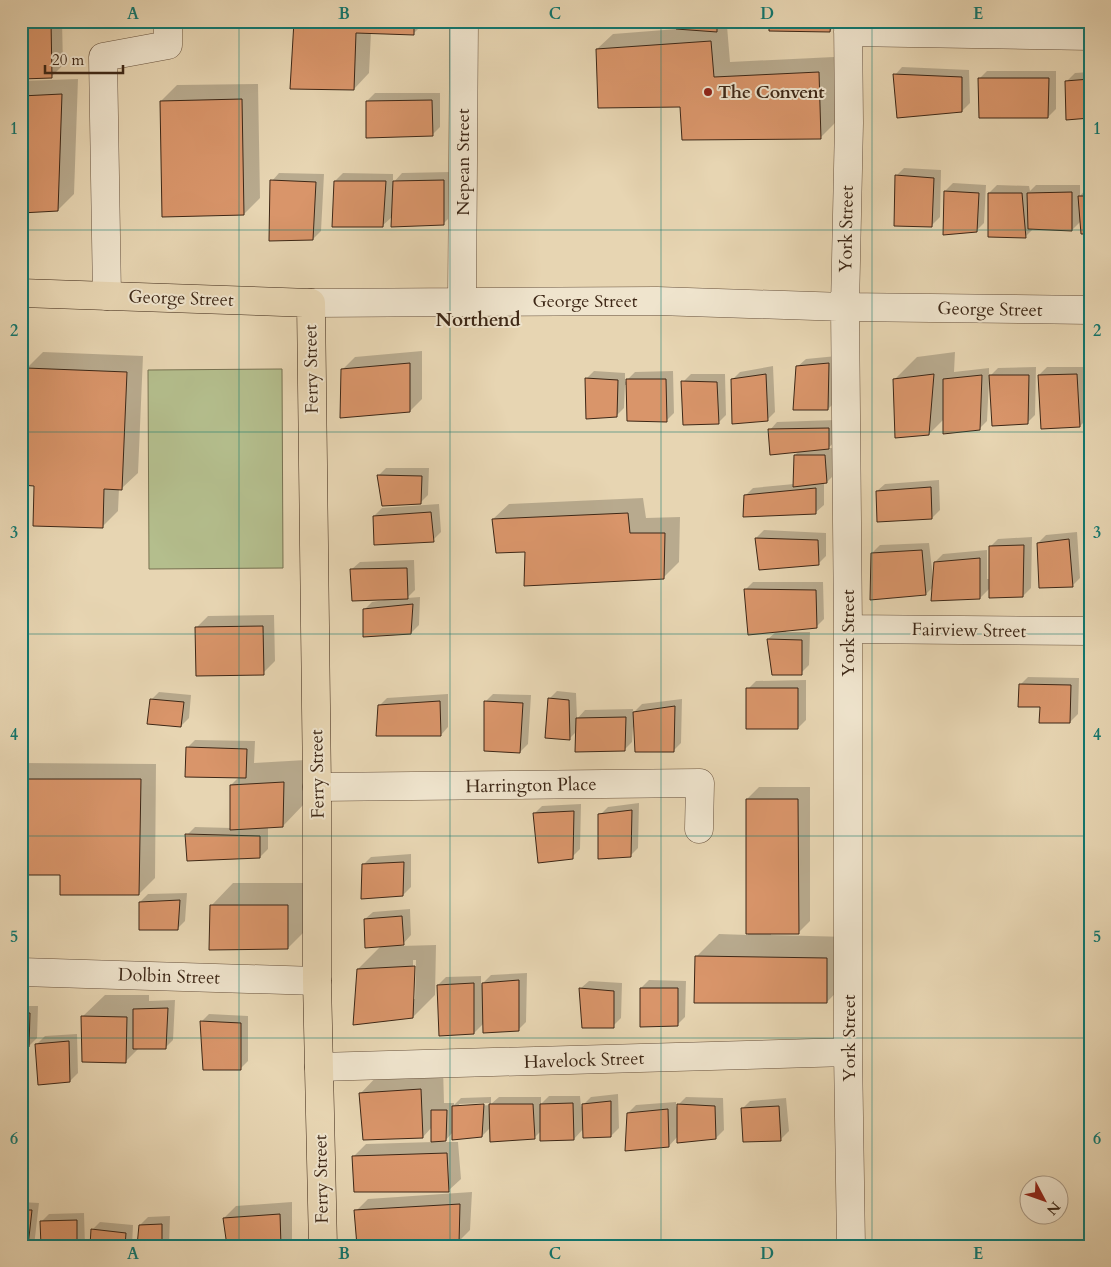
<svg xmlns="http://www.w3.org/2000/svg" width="1111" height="1267" viewBox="0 0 1111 1267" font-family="Cardo,serif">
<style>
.green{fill:#b4be8d;stroke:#787252}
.shadow{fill:#0003;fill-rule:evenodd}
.building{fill:#d9956a;stroke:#3d2716}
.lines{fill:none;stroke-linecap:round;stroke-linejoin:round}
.minor-casing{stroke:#68523d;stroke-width:29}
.major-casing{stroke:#3d2716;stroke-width:29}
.minor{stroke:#efe4cd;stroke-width:28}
.major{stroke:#e7d5b2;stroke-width:28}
.grid{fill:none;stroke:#0f766e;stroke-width:1;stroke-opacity:0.55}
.poi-dot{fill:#8f2418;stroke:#efe4cd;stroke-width:2}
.labels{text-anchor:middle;stroke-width:4;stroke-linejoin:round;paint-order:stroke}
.poi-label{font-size:18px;font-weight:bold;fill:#3d2716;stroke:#efe4cd;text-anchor:start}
.street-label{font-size:18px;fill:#3d2716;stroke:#efe4cd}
.neighbourhood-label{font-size:19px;font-weight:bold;fill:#3d2716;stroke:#efe4cd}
.neatline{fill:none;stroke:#0f766e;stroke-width:2}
.grid-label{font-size:16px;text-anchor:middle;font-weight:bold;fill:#0f766e}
</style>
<rect width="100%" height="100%" fill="#e7d5b2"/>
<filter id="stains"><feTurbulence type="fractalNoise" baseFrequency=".004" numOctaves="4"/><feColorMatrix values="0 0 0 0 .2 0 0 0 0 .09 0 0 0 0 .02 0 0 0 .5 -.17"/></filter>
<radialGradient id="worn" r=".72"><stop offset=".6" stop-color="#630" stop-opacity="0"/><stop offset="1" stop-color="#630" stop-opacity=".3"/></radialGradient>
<path class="green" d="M282 369 283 568 149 569 148 370Z"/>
<path class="shadow" d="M21 21H62L63 65 51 77Z
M295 21H426L414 33 371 32 369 73 354 89Z
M677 21H726L721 26H727L730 62 834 57 836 122 820 138 681 106 597 49 613 34 677 29Z
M770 21H839L830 31Z
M902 67 969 70 970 103 962 111 895 75Z
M987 71H1056V109L1048 117 979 79Z
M1090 72V117L1067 81 1075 73Z
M78 79 74 194 58 210 21 212V81Z
M258 84 260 198 244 214 161 101 177 85Z
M375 93H440V127L432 135 367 101Z
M904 168 941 170 940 217 932 225 896 176Z
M451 172V216L443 224 393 216 382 226 335 181 343 173 393 174V183L402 173Z
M279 173 324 174 321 231 313 239 272 181Z
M953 183 986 185 984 223 976 231 945 191Z
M997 185 1029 186 1030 191 1036 185H1080V196L1087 188H1090V233L1082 220 1072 230 1034 228 1025 237 989 193Z
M422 351V399L410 411 343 369 355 357Z
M43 352 143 356 138 473 122 488H119L118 511 102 527 36 485 27 368Z
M955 352 954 372 989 368V377L998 368 1036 367 1035 415 1027 423 991 380H989L987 421 979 429 945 418 929 434 895 379 917 357Z
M837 356 836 401 828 409 797 367 806 359Z
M773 366 775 412 767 420 732 380 740 372Z
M1047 367H1084L1085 376 1090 371V420L1089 417 1080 426 1039 375Z
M594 371 625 373V382L635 372 673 371 674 413 666 421 627 385H625L624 408 616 416 586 379Z
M691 374H725L726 415 718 423 683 382Z
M836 420 837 440 828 448H833L835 474 827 482 824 483V505L816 512 745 496 753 488 794 484 795 455 800 450 770 430 777 422Z
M386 468H429L428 495 420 503 378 476Z
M939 480 940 510 932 518 877 491 885 484Z
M643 498 646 518 680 517 679 562 663 578 526 550 493 519 509 504Z
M439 504 441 532 433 540 374 516 382 508Z
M764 530 826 533V556L818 564 756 538Z
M1077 532 1080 578 1072 586 1038 543 1046 535Z
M1032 537 1031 588 1023 596 990 588 980 598 934 586 926 594 872 553 880 545 929 543 933 578H934L935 562 943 554 987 550V579H990V547L998 539Z
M414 560 415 590 407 598 420 597 419 625 411 633 364 610 372 602 384 600V598L352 569 360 562Z
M753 582H823L824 619 816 627 786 630V632H810L809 665 801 673 768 639 777 631 745 590Z
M274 615 275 661 263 673 196 628 208 616Z
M1028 677 1079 678 1078 714 1070 722 1041 706 1020 685Z
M806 680V720L798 728 748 689 756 681Z
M557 691 576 693 577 719 585 710 633 709V713L642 704 682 699 681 743 673 751 635 727H633L632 742 624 750 577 731 569 739 549 699Z
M159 692 191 695 189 718 181 726 151 700Z
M448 694V727L441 735 379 706 387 698Z
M493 694 531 695 528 744 520 752 485 702Z
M195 740 255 741 254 763 306 760 305 803 283 826 268 827V849L260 857 187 835 195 827 231 828V785L239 777 187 748Z
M22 763 156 764 155 878 139 894 62 874H21V764Z
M759 787H810V921L798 933H771V935L849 937V979L827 1002 696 957 719 934 748 935 747 799Z
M639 803 638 848 630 856 600 815 608 807Z
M581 804 580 849 572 857 534 814 542 806Z
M411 854V887L403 895 363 865 371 857Z
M233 883H310V926L288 948 211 906Z
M187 893 185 921 177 929 140 902 148 894Z
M410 909 411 935 401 946 436 945 435 995 413 1017 358 969 382 945 365 919 373 912ZM413 960H416L415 999H413Z
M527 973 526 1022 518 1030 484 1023 474 1033 438 985 446 977 481 976V985L491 975Z
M649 980 686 981 685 1017 677 1025 641 988Z
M589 981 622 983 621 1018 613 1026 581 988Z
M105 995H149V1001L175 1000 173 1040 165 1048H139L125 1062 82 1017Z
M21 1006H38L37 1038 29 1046H21Z
M209 1014 248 1016V1061L240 1069 201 1022Z
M77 1034 78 1073 70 1081 37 1044 45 1036Z
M443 1067 444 1103H454V1105L461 1098 491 1097V1104L499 1097H541V1104L549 1096H580L581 1107 591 1097 618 1094 619 1128 611 1136 584 1128 574 1139 541 1131 534 1138 491 1127 482 1136 453 1132 444 1142H458L461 1179 449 1190 354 1156 366 1144 433 1142 432 1127 423 1137 360 1094 382 1071ZM490 1103V1105L459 1107V1104Z
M686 1097 723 1098 724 1130 716 1138 678 1136 669 1146 628 1113 636 1105 676 1102V1107Z
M786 1098 789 1131 781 1139 744 1141 742 1109 750 1101Z
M472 1192 470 1230 458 1242 356 1211 368 1199Z
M21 1202 39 1203 34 1246H21Z
M292 1202V1246H228L224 1218 236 1206Z
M84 1213 85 1246H42L41 1222 49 1214Z
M170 1216 169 1246H139L140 1225 148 1217Z
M100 1222 133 1225 132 1246H92V1230Z"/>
<path class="building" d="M21 21H51L52 78 21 79Z
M294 21H414V35L356 33 354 90 290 89Z
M675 21H717V32L676 29Z
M769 21H831L830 32 769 31Z
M711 41 714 77 819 72 821 139 682 140 680 107 598 108 596 49Z
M893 74 962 77V112L897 118Z
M978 78H1049L1048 118H979Z
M1090 79V118L1066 120 1065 81Z
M62 94 58 211 21 213V96Z
M242 99 244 215 162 217 160 101Z
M432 100 433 136 366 138V101Z
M895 175 934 178 932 227 894 226Z
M270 180 316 182 313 240 269 241Z
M444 180V225L391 227 393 181Z
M334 181H386L383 227H332Z
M944 191 979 193 977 232 943 235Z
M1072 192V231L1028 229 1027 193Z
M988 193H1022L1026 238 988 237Z
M1078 196H1090V234H1081Z
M410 363V412L340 418 341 369Z
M829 363 828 410H793L796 366Z
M26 368 127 372 122 490 104 489 103 528 33 526 34 486 22 485Z
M766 374 768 421 732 424 731 379Z
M934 374 929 435 895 438 893 379Z
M1077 374 1080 427 1041 429 1038 375Z
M982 375 980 430 943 434V379Z
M989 375H1029L1028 424 992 426Z
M1084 375H1090V421H1088Z
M585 378 618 380 617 417 586 419Z
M626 379H666L667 422 627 421Z
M681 381 717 382 719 424 683 425Z
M829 428V449L770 455 768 429Z
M794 455H825L827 483 793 487Z
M377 475 422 476 421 504 382 506Z
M931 487 932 519 877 522 876 491Z
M816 488V514L743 517 744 495Z
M431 512 434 542 374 545 373 516Z
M628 513 630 533H665L664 579 524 586 525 552 496 553 492 519Z
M755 538 818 540 819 565 759 570Z
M1069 539 1073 587 1039 588 1037 543Z
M1024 545 1023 597 989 598V546Z
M922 550 926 595 870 600 871 553Z
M980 558V599L931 601 934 562Z
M407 568 408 599 352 601 350 569Z
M744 589 816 590 817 628 748 635Z
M413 604 411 634 363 637V609Z
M263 626 264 675 196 676 195 627Z
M767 639 802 640V675H772Z
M1019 684 1071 685 1070 723H1039L1040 707H1018Z
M746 688H798V729H746Z
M548 698 569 700 570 740 545 738Z
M150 699 184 702 181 727 147 724Z
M440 701 441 736H376L378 705Z
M484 701 523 703 520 753 484 751Z
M675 706 674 752H635L633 712Z
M626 717 625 751 575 752 576 718Z
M186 747 247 749 246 778 185 777Z
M21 779H141L139 895H60V875H21Z
M284 782 283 827 230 830V785Z
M746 799H798L799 934H746Z
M632 810 631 857 598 859V814Z
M574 811 573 859 538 863 533 813Z
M185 834 260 836V858L187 861Z
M404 862 403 896 361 899 362 864Z
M180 900 178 930H139V902Z
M210 905H288V949L209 950Z
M402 916 404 945 365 948 364 919Z
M695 956 827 958V1003H694Z
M415 966 413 1018 353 1025 357 969Z
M519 980V1031L483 1033 482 983Z
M474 983V1034L439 1036 437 985Z
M579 988 614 991V1028H582Z
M640 988H678V1026L640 1027Z
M168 1008 166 1049H133V1009Z
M21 1013H30L29 1047H21Z
M81 1016 127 1017 126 1063 82 1062Z
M200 1021 241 1023V1070H203Z
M69 1041 70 1082 38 1085 35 1044Z
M421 1089 423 1138 363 1140 359 1093Z
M611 1101V1137L583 1138 582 1104Z
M573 1103 574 1140 540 1141V1104Z
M484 1104 482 1137 452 1140V1106Z
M489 1104H533L535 1139 490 1142Z
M677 1104 715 1106 716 1139 677 1143Z
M779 1106 781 1141 743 1142 741 1108Z
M668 1109 669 1147 625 1151 627 1113Z
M431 1110H447L446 1141 431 1142Z
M447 1153 449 1192H354L352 1156Z
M460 1204 459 1244 433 1246H357L354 1210Z
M21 1210H32L28 1246H21Z
M280 1214 281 1246H227L223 1218Z
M77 1220V1246H41L40 1221Z
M162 1224V1246H137L139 1225Z
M91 1229 126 1233 125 1246H90Z"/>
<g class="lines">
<g class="minor-casing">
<path id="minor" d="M848 21 849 123 845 307 848 629V1052L851 1246
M848 32 1090 36
M107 296 103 57 168 45V21
M462 302 464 21
M311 303 657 301 845 307 1090 310
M848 629 1090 631
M317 787 700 783 699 829
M21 972 317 981
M319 1067 848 1052"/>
</g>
<g class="major-casing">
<path id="major" d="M21 293 311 303 317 787V981L323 1246"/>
</g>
<use href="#minor" class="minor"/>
<use href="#major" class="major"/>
</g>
<path class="grid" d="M239 21V1246M450 21V1246M661 21V1246M872 21V1246M21 230H1090M21 432H1090M21 634H1090M21 836H1090M21 1038H1090"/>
<circle class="poi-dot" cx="708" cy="92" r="5"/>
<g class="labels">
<g class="poi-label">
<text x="718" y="98">The Convent</text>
</g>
<g class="street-label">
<text transform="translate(463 162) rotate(-90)" y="6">Nepean Street</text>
<text transform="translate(846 229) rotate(-89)" y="6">York Street</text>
<text transform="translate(181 298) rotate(2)" y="6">George Street</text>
<text x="585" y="307">George Street</text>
<text transform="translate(990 309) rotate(1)" y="6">George Street</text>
<text transform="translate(311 369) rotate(-91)" y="6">Ferry Street</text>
<text transform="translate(969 630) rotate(1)" y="6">Fairview Street</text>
<text transform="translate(848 633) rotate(-90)" y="6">York Street</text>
<text transform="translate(317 774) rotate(-91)" y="6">Ferry Street</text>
<text transform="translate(531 785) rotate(-1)" y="6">Harrington Place</text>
<text transform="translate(169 976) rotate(2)" y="6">Dolbin Street</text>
<text transform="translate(849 1038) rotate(-90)" y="6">York Street</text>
<text transform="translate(584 1060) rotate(-2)" y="6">Havelock Street</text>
<text transform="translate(321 1179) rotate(-91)" y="6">Ferry Street</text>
</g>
<g class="neighbourhood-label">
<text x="478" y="326">Northend</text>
</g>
</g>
<rect width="1111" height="1267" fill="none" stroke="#e7d5b2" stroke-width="55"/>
<g transform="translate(1044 1200) rotate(131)"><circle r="24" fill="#efe4cd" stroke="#a89884"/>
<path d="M0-4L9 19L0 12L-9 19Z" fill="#8f2418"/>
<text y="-8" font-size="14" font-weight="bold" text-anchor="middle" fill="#3d2716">N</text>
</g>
<path d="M45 65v8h78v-8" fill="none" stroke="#3d2716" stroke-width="2.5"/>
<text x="52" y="65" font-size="15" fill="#3d2716" stroke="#efe4cd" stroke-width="4" paint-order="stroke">20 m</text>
<rect x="28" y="28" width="1056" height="1212" class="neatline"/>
<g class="grid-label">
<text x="133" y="19">A</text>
<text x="344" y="19">B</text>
<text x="555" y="19">C</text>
<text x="767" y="19">D</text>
<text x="978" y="19">E</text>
<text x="14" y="134">1</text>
<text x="1097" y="134">1</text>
<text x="14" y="336">2</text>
<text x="1097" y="336">2</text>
<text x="14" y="538">3</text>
<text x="1097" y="538">3</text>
<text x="14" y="740">4</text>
<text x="1097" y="740">4</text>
<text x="14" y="942">5</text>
<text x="1097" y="942">5</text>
<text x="14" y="1144">6</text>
<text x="1097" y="1144">6</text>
<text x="133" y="1259">A</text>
<text x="344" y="1259">B</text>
<text x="555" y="1259">C</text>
<text x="767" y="1259">D</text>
<text x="978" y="1259">E</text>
</g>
<rect width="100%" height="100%" filter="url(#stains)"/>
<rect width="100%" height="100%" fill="url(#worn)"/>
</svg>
